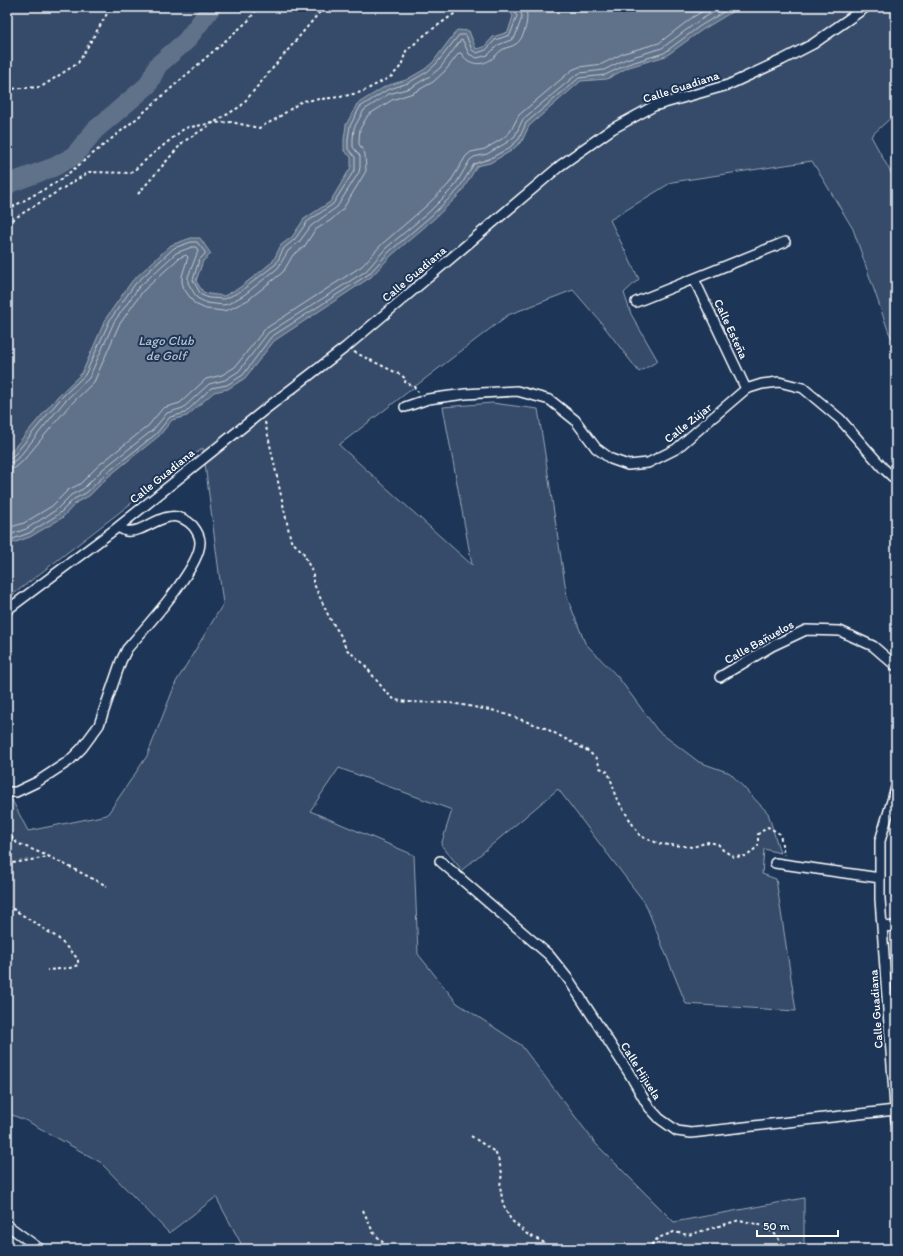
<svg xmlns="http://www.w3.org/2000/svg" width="903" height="1256" viewBox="0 0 903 1256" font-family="Itim,sans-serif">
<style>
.green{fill:#364b69;stroke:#9aa5b4}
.water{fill:#617289;stroke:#a0aab8}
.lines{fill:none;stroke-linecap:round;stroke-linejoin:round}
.shore{stroke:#c0c7d0;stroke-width:1}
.river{stroke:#617289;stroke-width:19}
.minor-casing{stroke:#fff;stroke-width:12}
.path{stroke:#fff;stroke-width:2;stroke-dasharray:3 3;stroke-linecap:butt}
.minor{stroke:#1d3557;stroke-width:9}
.labels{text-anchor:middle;stroke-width:4;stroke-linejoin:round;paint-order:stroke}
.street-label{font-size:12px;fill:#fff;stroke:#1d3557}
.water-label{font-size:13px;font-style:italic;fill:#b8c0ca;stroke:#1d3557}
</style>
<rect width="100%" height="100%" fill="#1d3557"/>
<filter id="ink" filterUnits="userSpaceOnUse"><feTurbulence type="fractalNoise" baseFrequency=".025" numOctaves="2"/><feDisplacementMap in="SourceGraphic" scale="8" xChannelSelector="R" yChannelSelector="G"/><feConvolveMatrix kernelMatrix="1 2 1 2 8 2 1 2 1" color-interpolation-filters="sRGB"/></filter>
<g filter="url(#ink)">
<path class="green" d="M7 7H896V113L871 136 896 182V344L889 333 853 229 812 161 672 182 610 220 639 279 624 293 631 314 658 361 639 372 599 320 573 290 508 315 339 445 472 565 443 407 492 403 538 409 567 597 585 643 618 677 658 731 699 762 730 773 768 813 780 853 764 849 762 874 776 879 796 1011 686 1004 645 903 558 789 462 870 441 845 452 810 339 768 310 811 414 855 418 954 457 1003 521 1045 596 1144 674 1222 804 1198V1249H244L216 1197 169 1233 100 1162 27 1121 7 1113V799L12 800 28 831 107 815 147 756 176 682 223 604 203 448 7 599Z"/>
<path class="water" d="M507 7H740L702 30 666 56 629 67 607 79 581 81 529 126 522 141 511 151 490 163 477 166 461 193 435 218 392 255 371 277 274 341 245 378 228 389 214 392 187 416 172 420 159 436 109 476 89 496 77 502 62 518 30 537 13 543 7 542V456L58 396 82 373 106 318 132 281 171 245 191 238H200L211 254 203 261 196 281 203 292 209 294 224 296 239 288 260 272 273 261 281 245 292 237 304 219 330 202 351 167V157L344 151V139L346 125 357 104 386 86 406 80 425 69 433 62 457 30 469 31 476 49 484 47 493 37 508 32 513 16Z"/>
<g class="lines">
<path class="shore" d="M7 458H11L16 453 61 398 85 375 110 320 135 284 174 248 191 242H197L205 252V254L199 260 193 280 201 295 209 298 225 299 241 291 276 264 284 248 295 239 307 222 333 204 355 169V157L348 149V139L350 126 360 107 387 90 408 83 427 72 436 64 459 35H466L472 50 477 53 486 50 495 40 510 35 517 16 512 7
M7 463 13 462 19 457 64 402 89 378 114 322 139 287 176 253 192 247H196L198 251 188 277V283L197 298 207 303 223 305 228 304 244 295 278 268 288 251 299 242 311 226 337 207 359 172 360 167V156L353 147V139L354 128 364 110 389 94 410 88 430 76 440 68 461 40 463 41 469 54 477 58 488 55 498 45 511 40 515 37 522 17 521 12 518 7
M7 469 15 468 23 461 69 406 94 382 119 325 143 291 179 258 186 255 188 257 182 276V282L184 289 195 304 206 309 224 311 230 309 248 300 283 272 293 255 304 247 315 230 331 220 343 209 366 171 365 154 359 144V140L360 129 368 115 392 100 413 93 433 82 445 71 459 53H461C468 65 482 67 493 58 496 56 498 52 502 50 506 47 512 47 516 44 525 38 530 16 525 7
M7 527H11L24 523 52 506 68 490 80 484 99 465 148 426 163 408 180 403 206 379 222 375 235 367 265 329 362 266 382 244 425 207 449 184 466 156 471 152 485 149 502 139 510 132 519 115 572 70 579 67 602 64 624 53 659 43 693 17 710 7
M7 533 12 534 26 529 56 510 71 495 83 489 103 469 153 430 167 413 183 408 209 384 225 380 239 371 268 333 366 271 386 248 429 212 454 187 470 160 474 157 487 154 506 143 515 136 523 119 576 75 580 73 604 70 626 59 662 48 697 22 722 7
M7 538 13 539 29 533 59 514 74 499 86 493 107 473 156 434 170 417 185 413 211 388 227 385 243 375 271 337 369 274 389 252 432 215 458 190 474 164 489 159 509 148 519 139 526 123 579 78 605 75 628 64 664 53 700 26 732 7"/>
<path class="river" d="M7 186 10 183 54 167 74 156 95 130 148 85 158 65 186 41 212 7"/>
<g class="minor-casing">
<path id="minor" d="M694 279 746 389
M636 302 785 242
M405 407 428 399 465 394 517 391 550 400 575 420 596 448 611 459 628 465 648 463 676 449 746 389 762 384 779 382 803 388 840 419 883 468 896 480
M7 610 118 527 263 411 346 347 561 165 612 129 654 106 728 85 782 60 813 44 866 7
M720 677 772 646 806 630 840 631 873 646 896 666
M896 787 880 841V899L896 1121
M7 792H16L37 782 69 761 82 748 99 725 121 661 127 649C145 628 201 567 200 542 200 536 197 531 193 526 187 520 178 515 169 517 155 519 141 533 126 531 123 530 120 528 118 527
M440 861 549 955 569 980 629 1073 648 1106 660 1119 677 1131 691 1133 895 1110
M775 863 880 878
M882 927 896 926
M7 1225 40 1249"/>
</g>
<path class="path" d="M7 89 41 87 78 63 111 7
M138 194 183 142 213 123 231 122 259 128 276 119 302 101 340 97 362 92 392 76 401 66 406 51 427 33 454 14 460 7
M7 210 59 181 136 119 249 20 258 7
M7 223 89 172 131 173 149 157 185 128 213 123 241 106 324 7
M354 352 401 375 406 379 405 382 406 384C412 384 415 387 418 392
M265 422 291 541 303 552 313 574V582L329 617 341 636 346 649 363 663 385 691 395 700 407 702 451 703 496 711 545 728 588 751 597 759 600 768 608 772 613 786 615 796 640 836 660 844 693 847 708 842 718 844 723 850 734 857 747 856 758 846V834L768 827 780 834 784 855
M7 832 17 843 50 857 107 886
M7 864 49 857
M7 908 10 907 58 938 78 959V965L70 968 47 970
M471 1136 495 1152 498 1158 502 1173 500 1186 503 1204 511 1220 527 1234 543 1242 553 1249
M363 1210 373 1232 389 1249
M647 1249 658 1238 674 1232 688 1235 740 1220 760 1225 774 1233 786 1249"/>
<use href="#minor" class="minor"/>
</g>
</g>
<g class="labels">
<g class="street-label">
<text transform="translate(681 87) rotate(-18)" y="4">Calle Guadiana</text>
<text transform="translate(414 274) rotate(-40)" y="4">Calle Guadiana</text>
<text transform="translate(731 329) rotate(65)" y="4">Calle Esteña</text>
<text transform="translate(688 423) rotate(-38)" y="4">Calle Zújar</text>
<text transform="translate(162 476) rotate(-39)" y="4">Calle Guadiana</text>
<text transform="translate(759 642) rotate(-29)" y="4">Calle Bañuelos</text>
<text transform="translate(876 1009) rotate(-94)" y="4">Calle Guadiana</text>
<text transform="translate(641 1071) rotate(58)" y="4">Calle Hijuela</text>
</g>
<g class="water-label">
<text x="166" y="345">Lago Club<tspan x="166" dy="15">de Golf</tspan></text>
</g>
</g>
<rect width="903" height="1256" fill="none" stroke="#1d3557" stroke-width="24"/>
<rect x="12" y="12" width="879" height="1232" fill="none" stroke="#fff" stroke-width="1.5" filter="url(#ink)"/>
<path d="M757 1230v6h81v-6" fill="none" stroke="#ffffff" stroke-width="2"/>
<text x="763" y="1230" font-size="12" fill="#ffffff" stroke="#1d3557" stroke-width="3" paint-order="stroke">50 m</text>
</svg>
